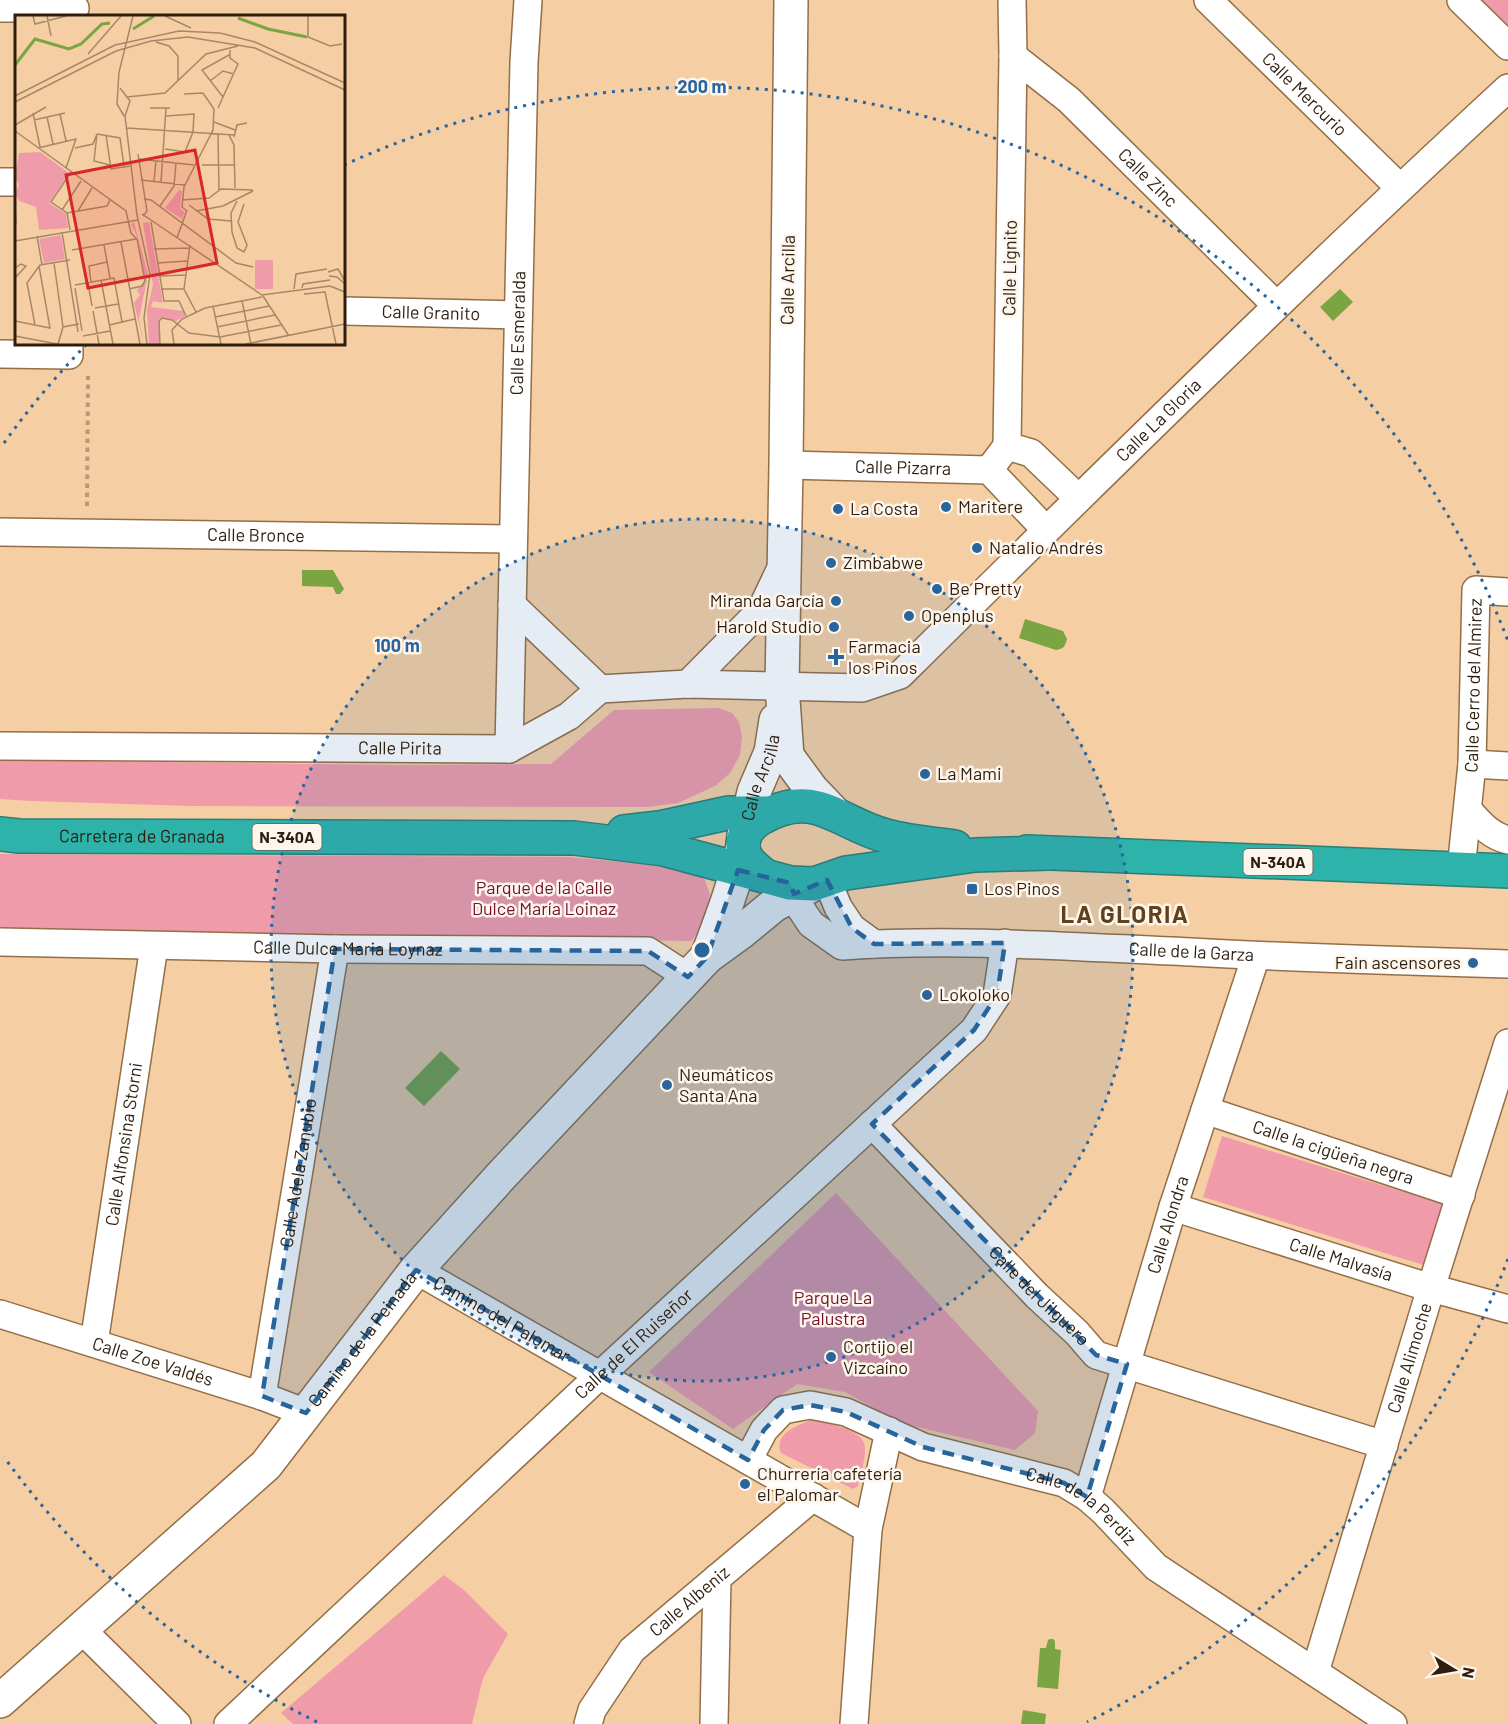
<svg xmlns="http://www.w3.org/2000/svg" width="1508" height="1724" viewBox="0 0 1508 1724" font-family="Barlow,sans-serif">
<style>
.green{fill:#ef9baa}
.water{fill:#7ba442}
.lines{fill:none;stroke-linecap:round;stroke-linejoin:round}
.street-casing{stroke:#926f47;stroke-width:30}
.secondary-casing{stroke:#926f47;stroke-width:36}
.highway-casing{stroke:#2d7f73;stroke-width:36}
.path{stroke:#b89876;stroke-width:4;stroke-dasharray:4.5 4.5;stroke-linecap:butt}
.street{stroke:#fff;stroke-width:27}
.secondary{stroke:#fff;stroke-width:33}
.highway{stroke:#2db3aa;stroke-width:33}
.marked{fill:#27659c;fill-opacity:0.2;stroke:#27659c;stroke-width:4.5;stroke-dasharray:12 8;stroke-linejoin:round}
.ring{fill:none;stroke:#27659c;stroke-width:3;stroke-dasharray:3 6}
.poi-dot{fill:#27659c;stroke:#fef6ed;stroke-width:2}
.labels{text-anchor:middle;stroke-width:5;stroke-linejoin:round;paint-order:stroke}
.shield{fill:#fef6ed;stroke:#6c5f51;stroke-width:1.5}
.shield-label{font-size:16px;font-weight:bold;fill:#2d1e0e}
.street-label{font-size:18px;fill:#2d1e0e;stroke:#fef6ed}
.poi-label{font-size:18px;fill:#2d1e0e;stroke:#fef6ed;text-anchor:start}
.park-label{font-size:18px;fill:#741232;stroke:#fef6ed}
.district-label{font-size:24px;font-weight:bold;letter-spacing:1.5px;fill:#614119;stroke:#fef6ed}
.inset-river{fill:none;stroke:#7ba442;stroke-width:3}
.inset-road{fill:none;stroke:#a68868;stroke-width:1.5}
.view{fill:#d62828;fill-opacity:0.15;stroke:#d62828;stroke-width:3}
.inset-edge{fill:none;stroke:#2d1e0e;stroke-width:3}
.centre{fill:#27659c;stroke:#fef6ed;stroke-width:3}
.ring-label{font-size:18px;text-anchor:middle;font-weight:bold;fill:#27659c;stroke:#fef6ed;stroke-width:5;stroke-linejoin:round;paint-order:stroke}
</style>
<rect width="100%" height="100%" fill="#f6cea4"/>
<path class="green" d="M1480 0H1508V29Z
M719 708 732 713 739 722 742 737 740 755 730 773 715 786 678 803 649 807 190 806 31 801 0 799V760L400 765 551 764 614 710Z
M0 854 568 857 666 866 694 871 705 880 710 895 706 919 700 931 691 941 0 932Z
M1222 1136 1446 1205 1427 1266 1203 1197Z
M836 1193 1038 1411 1035 1433 1015 1450 900 1423 845 1392 797 1384 733 1429 649 1372Z
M812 1420C824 1421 860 1430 864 1443 868 1455 860 1473 858 1486L853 1489 781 1453C773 1434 798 1425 812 1420Z
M444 1575 464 1590 508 1634 483 1678 472 1724H293L281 1713Z"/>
<path class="water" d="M1340 289 1353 302 1333 321 1320 307Z
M302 570H333L344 589 340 594H336L333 587 302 586Z
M1025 619 1063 631 1067 639C1065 646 1064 649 1056 650L1019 638Z
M441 1051 460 1069 424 1106 405 1088Z
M1050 1639H1053L1055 1641V1649L1061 1650 1058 1689 1037 1687 1040 1648H1046L1048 1640Z
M1023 1710 1046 1714 1045 1724H1021Z"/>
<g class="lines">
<g class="street-casing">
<g id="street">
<path d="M1012 0 1013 56 1007 446 1031 453 1078 498"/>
<path id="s1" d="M1208 0 1400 188"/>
<path d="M1461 0 1508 46"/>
<path d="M0 8H75"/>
<path id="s2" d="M1013 56 1069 100 1276 305"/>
<path d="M0 182H16"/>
<path id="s3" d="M344 311 518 315"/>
<path d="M0 354 69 355V344"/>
<path id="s4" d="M786 465 989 470 1007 446"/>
<path d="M989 470 1046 530"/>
<path id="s5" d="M0 532 513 539"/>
<path d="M512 605 600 689"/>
<path d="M688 684 761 610 783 564"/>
<path id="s6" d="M0 746 509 749 569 716 600 689 688 684 862 688 900 675C1100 477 1301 279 1508 88"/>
<path id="s7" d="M509 749 524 62 528 0"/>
<path d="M1472 764 1508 766"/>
<path d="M1468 810C1480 823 1490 836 1508 840"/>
<path id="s8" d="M1461 869 1472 764 1476 590 1508 592"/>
<path d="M827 880 838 907 852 928 874 944"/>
<path id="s9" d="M790 883 799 906 811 924 842 946C958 938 1074 947 1191 952 1296 958 1402 961 1508 964"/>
<path id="s10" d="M0 942 335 949 648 951 688 977"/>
<path id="s11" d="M1205 1110 1461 1195"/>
<path id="s12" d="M872 1124 1037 1296 1077 1333 1096 1355 1384 1445"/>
<path id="s13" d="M1173 1207 1431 1288 1508 1309"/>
<path id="s14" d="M416 1270 868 1529"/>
<path id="s15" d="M0 1314 262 1396 306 1413"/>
<path id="s16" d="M94 1343 154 946"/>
<path id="s17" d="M262 1396 335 949"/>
<path id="s18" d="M748 1460 764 1430 783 1410 810 1405 846 1412 923 1447 1064 1483 1087 1497 1103 1511 1156 1567 1393 1724"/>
<path id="s19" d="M1087 1497 1173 1207 1256 956"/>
<path d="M82 1630 177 1724"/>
<path id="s20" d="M1315 1672 1431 1288 1508 1043"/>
<path id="s21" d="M228 1724 600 1375 974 1030 997 995 1005 943"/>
<path id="s22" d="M588 1724 592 1710 632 1650 813 1497"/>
<path d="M714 1724 717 1578"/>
<path d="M854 1724 868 1529 889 1431"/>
</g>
</g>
<g class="secondary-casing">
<g id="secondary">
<path d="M791 0 786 465 782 686 787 756 812 790 835 814"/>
<path id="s23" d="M744 835 754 792 771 752 776 720"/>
<path d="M707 957C721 920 735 884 743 846"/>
<path id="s24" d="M0 1701 266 1465 416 1270 501 1176 707 957 740 933 774 905 814 884"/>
</g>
</g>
<g class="highway-casing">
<g id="highway">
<path d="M624 832 659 828 728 813H770"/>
<path id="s25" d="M0 834 19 836 574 838 664 849 790 883 814 884 846 873 940 860 975 855 1049 853"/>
<path d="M1027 852 1508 871"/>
<path d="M765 876C753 866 742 859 743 843 744 832 751 824 761 818 816 787 837 823 886 836 908 842 932 844 955 847"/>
</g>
</g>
<path class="path" d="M87 506 88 376"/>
<use href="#street" class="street"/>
<use href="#secondary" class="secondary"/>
<use href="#highway" class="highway"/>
</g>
<path class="marked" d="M738 870 790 883 794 894 827 880 852 928 874 944 1005 943 997 995 974 1030 872 1124 1096 1355 1127 1364 1087 1497 1064 1483 923 1447 846 1412 810 1405 783 1410 764 1430 748 1460 416 1270 306 1413 262 1396 335 949 648 951 688 977 707 957Z"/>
<circle cx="702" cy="950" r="431" fill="#27659c" fill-opacity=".12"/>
<g class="ring">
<circle cx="702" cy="950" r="431"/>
<path d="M1508 1259A863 863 0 0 1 1087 1722M317 1722A863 863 0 0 1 4 1457M4 443A863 863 0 0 1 86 345M344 165A863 863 0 0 1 1508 641"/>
</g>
<g class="poi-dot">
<circle cx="946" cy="507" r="6"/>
<circle cx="838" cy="509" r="6"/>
<circle cx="977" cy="548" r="6"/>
<circle cx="831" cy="563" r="6"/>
<circle cx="937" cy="589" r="6"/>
<circle cx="836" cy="601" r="6"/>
<circle cx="909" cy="616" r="6"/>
<circle cx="834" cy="627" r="6"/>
<path d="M833 648h6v6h6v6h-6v6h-6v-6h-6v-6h6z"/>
<circle cx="925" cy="774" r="6"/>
<rect x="966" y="883" width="12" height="12" rx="3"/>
<circle cx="1473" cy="963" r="6"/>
<circle cx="927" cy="995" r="6"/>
<circle cx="667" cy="1085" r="6"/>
<circle cx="831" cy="1357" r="6"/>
<circle cx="745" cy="1484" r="6"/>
</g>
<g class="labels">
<g class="shield">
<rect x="252.5" y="824" width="69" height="26" rx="4.5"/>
<rect x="1243.5" y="849" width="69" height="26" rx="4.5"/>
</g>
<g class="shield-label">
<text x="287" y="843">N-340A</text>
<text x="1278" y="868">N-340A</text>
</g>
<g class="street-label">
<text dy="6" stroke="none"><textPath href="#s1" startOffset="135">Calle Mercurio</textPath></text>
<text dy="6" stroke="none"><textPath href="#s2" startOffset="182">Calle Zinc</textPath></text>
<text transform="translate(1010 268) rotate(-89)" y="6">Calle Lignito</text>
<text transform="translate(788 280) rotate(-89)" y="6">Calle Arcilla</text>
<text dy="6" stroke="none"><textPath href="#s3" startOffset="87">Calle Granito</textPath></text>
<text dy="6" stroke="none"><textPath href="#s7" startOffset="416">Calle Esmeralda</textPath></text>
<text dy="6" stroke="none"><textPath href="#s6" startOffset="1284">Calle La Gloria</textPath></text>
<text dy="6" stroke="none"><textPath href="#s4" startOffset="117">Calle Pizarra</textPath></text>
<text dy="6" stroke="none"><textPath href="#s5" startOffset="256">Calle Bronce</textPath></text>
<text dy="6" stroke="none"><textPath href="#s8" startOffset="184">Calle Cerro del Almirez</textPath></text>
<text dy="6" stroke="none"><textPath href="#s6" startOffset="400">Calle Pirita</textPath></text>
<text dy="6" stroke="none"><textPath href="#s23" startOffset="60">Calle Arcilla</textPath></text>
<text dy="6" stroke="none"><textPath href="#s25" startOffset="142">Carretera de Granada</textPath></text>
<text dy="6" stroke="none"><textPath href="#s10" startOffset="348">Calle Dulce Maria Loynaz</textPath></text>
<text dy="6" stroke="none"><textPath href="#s9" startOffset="434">Calle de la Garza</textPath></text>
<text dy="6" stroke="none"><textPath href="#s16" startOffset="201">Calle Alfonsina Storni</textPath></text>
<text dy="6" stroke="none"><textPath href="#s11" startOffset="135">Calle la cigüeña negra</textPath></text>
<text dy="6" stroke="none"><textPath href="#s17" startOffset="226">Calle Adela Zanubio</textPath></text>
<text dy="6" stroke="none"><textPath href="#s19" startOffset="284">Calle Alondra</textPath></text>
<text dy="6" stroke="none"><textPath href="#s13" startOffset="176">Calle Malvasía</textPath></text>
<text dy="6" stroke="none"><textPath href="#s12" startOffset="240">Calle del Jilguero</textPath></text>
<text dy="6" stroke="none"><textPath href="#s14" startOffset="99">Camino del Palomar</textPath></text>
<text dy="6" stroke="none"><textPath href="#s24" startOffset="514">Camino de la Peinada</textPath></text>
<text dy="6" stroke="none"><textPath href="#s21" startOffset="556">Calle de El Ruiseñor</textPath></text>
<text dy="6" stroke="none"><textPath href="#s20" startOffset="328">Calle Alimoche</textPath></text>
<text dy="6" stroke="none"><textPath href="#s15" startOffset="160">Calle Zoe Valdés</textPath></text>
<text dy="6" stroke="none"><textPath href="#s18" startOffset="382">Calle de la Perdiz</textPath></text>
<text dy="6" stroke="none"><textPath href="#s22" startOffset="162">Calle Albeniz</textPath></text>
</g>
<g class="poi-label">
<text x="958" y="513">Maritere</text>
<text x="850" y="515">La Costa</text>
<text x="989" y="554">Natalio Andrés</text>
<text x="843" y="569">Zimbabwe</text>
<text x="949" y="595">Be Pretty</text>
<text x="824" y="607" text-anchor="end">Miranda García</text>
<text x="921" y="622">Openplus</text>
<text x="822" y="633" text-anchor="end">Harold Studio</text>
<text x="848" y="653">Farmacia<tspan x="848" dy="21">los Pinos</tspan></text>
<text x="937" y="780">La Mami</text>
<text x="984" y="895">Los Pinos</text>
<text x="1461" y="969" text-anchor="end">Fain ascensores</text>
<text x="939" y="1001">Lokoloko</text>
<text x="679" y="1081">Neumáticos<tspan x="679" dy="21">Santa Ana</tspan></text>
<text x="843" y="1353">Cortijo el<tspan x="843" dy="21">Vizcaíno</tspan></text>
<text x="757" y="1480">Churrería cafetería<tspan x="757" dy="21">el Palomar</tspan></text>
</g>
<g class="park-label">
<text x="544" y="894">Parque de la Calle<tspan x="544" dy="21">Dulce María Loinaz</tspan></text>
<text x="833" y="1304">Parque La<tspan x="833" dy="21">Palustra</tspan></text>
</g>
<g class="district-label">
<text x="1125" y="923">LA GLORIA</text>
</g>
</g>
<g transform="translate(15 15)">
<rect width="330" height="330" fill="#f6cea4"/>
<path d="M25 137 54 158 34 188 51 199 53 213 24 215 21 192 4 186 0 178 4 170 0 162 4 138ZM164 175 167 176 165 193 170 197 167 204 150 193ZM119 207 133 259 124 304 129 329 119 288 125 280 122 275 130 265 122 221 116 209ZM134 207 148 288 138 286 136 292 168 296 170 301 161 306 145 303 144 329H134L132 295 138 270 128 208ZM46 220 50 244 29 248 24 224ZM240 245H258V274H240Z" fill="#ef9baa"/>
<path class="inset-river" d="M223 3 253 14 292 22M118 14 139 1M0 50 20 24 54 34 66 29 87 9 95 8"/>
<path class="inset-road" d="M18 1 20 9 51 1M32 1 36 21M150 1 176 13M293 1V22L315 31 327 29M141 27 154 31 163 41V65M73 39 106 1M195 66 208 56 219 59M105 73 115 86 110 101 122 200 135 259 129 303 132 329M169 79 188 78 199 94 198 115 169 172 167 192 172 196M0 81 100 30 164 16 205 18 240 27 330 68M112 82 150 78 191 39 223 31M208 82 187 55 214 40M0 87 101 36 136 26 173 22 240 33 330 75M135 93H155M203 93 223 49 215 43V35M18 98 25 132M45 99 51 126M109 101 102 89 104 57 118 1M32 102 38 129M19 105 50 98M199 107 220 115M0 110 31 92M112 113 219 120M0 116 111 196 116 218 122 224 130 266 127 271 114 274M82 119 105 123 109 151M82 119 79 146 95 150M203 119 204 175M91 120 96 154 115 151M214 120 219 130 220 173M219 122 222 110 232 108M23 133 61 124 51 153M60 133 78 129 82 119M150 134 170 137 178 117 179 99 151 101M123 139 132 196 128 201M123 144 179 150M187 150H219M126 165 170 170M139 166 141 146M146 167 151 93M129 184 136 185 221 248 238 252M167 185 194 183 206 174 238 175M222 186 216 198 217 217 222 233 229 237 232 230 223 207 229 189M0 190 1 209M174 190 193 204 216 206M145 191 159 171 161 148M47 195 66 166M63 196 77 173M181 196 208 191 238 176M52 198 92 191 95 185M127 199 247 280 315 271 330 277M136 207 149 286H164L171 301M55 215 52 198 36 187 56 157M47 217 63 317M22 221 27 250M162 223 172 195M0 226 123 205M106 227 125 329M89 230 95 263M175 230 169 274 181 297M139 234 174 233M57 235 121 224M39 248 48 312M142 248 172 246M0 253 6 249 11 251 0 263M313 257 323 254 330 266M144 261 171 260M314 261 322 262 330 269M86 265 98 329M76 267 74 251 92 247M73 268 77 291M60 270 99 263 107 307M60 273 67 316M287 273 288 269 315 265M146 274H169M279 274 281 259 312 254M289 279 310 277 321 329M248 281 274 321M227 286 236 329M198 291 206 329M80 293 103 289M78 296 84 329M200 302 254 291M0 306 35 313 24 251M20 310 12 268 25 250 55 245M94 310 120 304M202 312 260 300M0 321 42 329M68 321 95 316M43 329 48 312 64 309M145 329 144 306 147 303 157 305 174 318 205 322 266 310M159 329 157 315 167 304 190 293 247 282M231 329 330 309"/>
<path class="view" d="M180 135 202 248 73 273 51 160Z"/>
<rect width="330" height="330" class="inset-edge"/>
</g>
<circle cx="702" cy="950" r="9" class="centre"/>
<g class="ring-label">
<text x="702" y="93">200 m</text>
<text x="397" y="652">100 m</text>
</g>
<g transform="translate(1454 1670) rotate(101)" stroke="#fef6ed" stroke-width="4.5" paint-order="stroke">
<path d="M0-4.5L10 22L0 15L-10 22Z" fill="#2d1e0e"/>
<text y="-9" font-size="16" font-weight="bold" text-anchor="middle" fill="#2d1e0e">N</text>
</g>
</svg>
